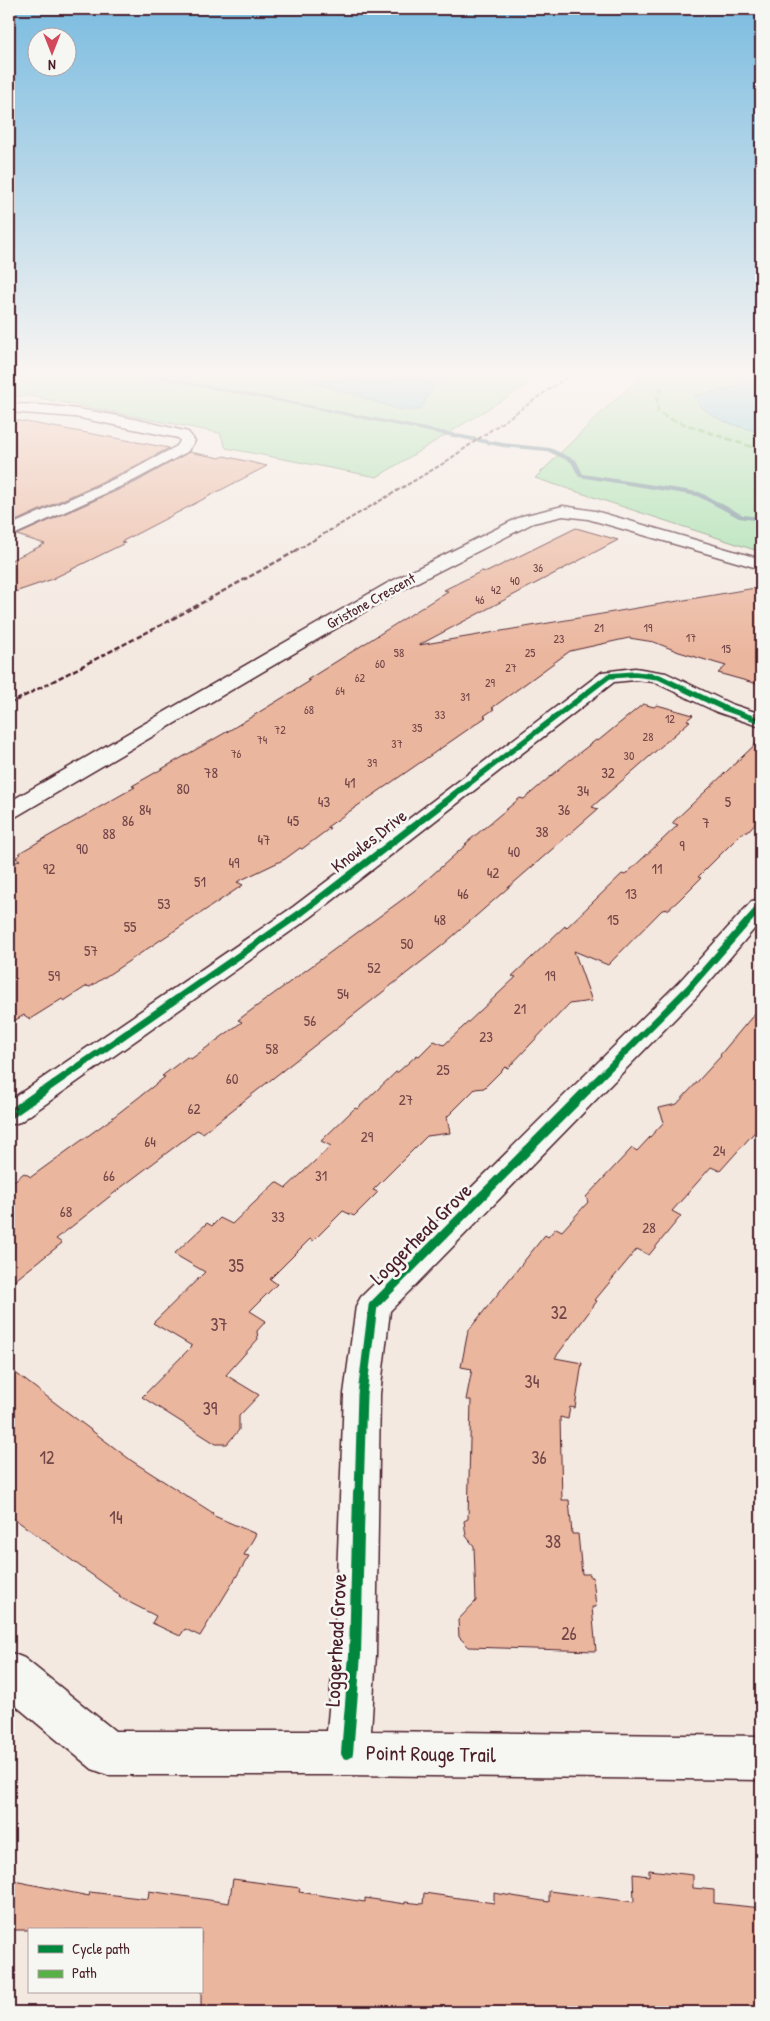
<svg xmlns="http://www.w3.org/2000/svg" width="770" height="2021" viewBox="0 0 770 2021" font-family="'Patrick Hand',sans-serif">
<style>
.green{fill:#9fdfa7;stroke:#747f69}
.water{fill:#77c7d3;stroke:#658490}
.lines{fill:none;stroke-linecap:round;stroke-linejoin:round}
.stream{fill:#658490;fill-rule:evenodd}
.building{fill:#ebb69e;stroke:#4a1f2b}
.street-casing{stroke:#4a1f2b;stroke-width:3}
.street{fill:#f6f6f2;fill-rule:evenodd}
.rail-far1{stroke:#4a1f2b;stroke-width:2;stroke-dasharray:4.5 2;stroke-linecap:butt}
.rail{stroke:#4a1f2b;stroke-width:2.5;stroke-dasharray:5.5 2.5;stroke-linecap:butt}
.quiet{stroke:#57b146;stroke-width:3;stroke-dasharray:7 3;stroke-linecap:butt}
.cycleway-far3-casing{stroke:#f6f6f2;stroke-width:8}
.cycleway-far2-casing{stroke:#f6f6f2;stroke-width:10}
.cycleway-far1-casing{stroke:#f6f6f2;stroke-width:12}
.cycleway-casing{stroke:#f6f6f2;stroke-width:15}
.cycleway-far3{stroke:#00873e;stroke-width:5.5}
.cycleway-far2{stroke:#00873e;stroke-width:7}
.cycleway-far1{stroke:#00873e;stroke-width:9}
.cycleway{stroke:#00873e;stroke-width:12}
.labels{text-anchor:middle;stroke-width:5;stroke-linejoin:round;paint-order:stroke}
.far-number-label{font-size:12px;fill:#724548}
.far-street-label{font-size:15px;fill:#4a1f2b;stroke:#f6f6f2}
.number-label{font-size:15px;fill:#724548}
.street-label{font-size:18px;fill:#4a1f2b;stroke:#f6f6f2}
.near-number-label{font-size:18px;fill:#724548}
.near-street-label{font-size:21px;fill:#4a1f2b;stroke:#f6f6f2}
</style>
<rect width="100%" height="100%" fill="#f4e9e1"/>
<filter id="ink" filterUnits="userSpaceOnUse"><feTurbulence type="fractalNoise" baseFrequency=".02" numOctaves="2"/><feDisplacementMap in="SourceGraphic" scale="10" xChannelSelector="R" yChannelSelector="G"/><feConvolveMatrix kernelMatrix="1 2 1 2 8 2 1 2 1" color-interpolation-filters="sRGB"/></filter>
<g filter="url(#ink)">
<path class="green" d="M9 372H548L377 477 226 448 220 433 29 396H9Z
M647 372H761V552L535 478 605 409Z"/>
<path class="water" d="M387 375 419 378 431 375 433 386 420 410H401L310 381Z
M761 378V433C740 426 704 420 695 396L733 387Z"/>
<g class="lines">
<path class="stream" d="M129 372H139L503 443 550 448 576 460 583 474 699 492 743 515 761 517V521L739 518 697 496 579 477 571 462 547 451 503 447Z"/>
</g>
<path class="building" d="M9 419 115 438 169 448 124 472 9 524Z
M189 452 220 458 224 456 267 466 121 542 125 543 50 580 9 594V561L45 544 17 535 136 482Z
M576 528 618 540 419 645 761 587V685L718 673 726 666 679 652 654 642 629 638 570 651 492 708 494 709 484 716 486 717 327 827 330 828 302 849 300 848 285 859 237 882 243 885 90 987 87 986 64 1001 62 999 30 1019 24 1015 9 1024V866L20 860 15 858 21 854 19 853 135 787 132 786 230 730 310 681 307 680 448 591 444 590 482 571 487 572Z
M643 704 654 707 657 705 693 715 687 720 690 721 592 807 598 809 444 944 203 1133 197 1130 123 1186 56 1239 62 1243 9 1285V1185L24 1173 31 1177 107 1122 165 1077 162 1076 187 1057 191 1059 242 1022 238 1020 414 891 467 844H465L520 798 524 799 571 759 596 740 598 741Z
M761 739V817L747 832 742 833 698 877 701 878 678 901 669 909 662 910 608 965 574 951 592 1001 569 1004 508 1068 505 1067 484 1088 475 1089 447 1117 450 1133 427 1136 373 1190 378 1192 354 1216 343 1211 313 1241 310 1239 270 1279 277 1284 250 1311 266 1321 257 1331 258 1339 226 1375 259 1395 239 1416V1430L227 1444H216L142 1397 192 1346 153 1323 205 1272 174 1254 207 1223 212 1226 220 1218 232 1224 276 1182 286 1188 331 1146 321 1141 355 1108 357 1109 396 1072H398L417 1055 419 1056 434 1041 444 1045 516 977 512 976 565 926 566 928 622 874 625 875 678 825 672 823Z
M761 1006V1125L720 1171 711 1167 672 1211 681 1216 649 1255 637 1249 595 1300 597 1301 555 1358 582 1363 575 1408 570 1407 568 1419 560 1417 562 1500H569L572 1534H578L582 1574H590V1577H593L596 1607H592L596 1651 469 1647 459 1637 458 1620 476 1601 474 1546 466 1536 464 1521 468 1519 471 1400H466L472 1369 461 1367 468 1331 545 1235 548 1237 556 1228 562 1231 588 1202 586 1197 632 1148 637 1151 664 1122 659 1108 677 1104 721 1056 720 1055Z
M9 1368 132 1461 213 1513 212 1515 256 1534 244 1555 249 1556 200 1636 185 1629 180 1636 152 1623 156 1616 119 1597 120 1595 9 1515Z
M649 1870 693 1875V1888L714 1890V1903L761 1908V2012H201V1930H9V1880L89 1896 90 1892 148 1899 149 1891 229 1903 233 1879 300 1888 299 1892 365 1902V1898L405 1904V1902L423 1904 424 1893 494 1903V1893L549 1902V1891L634 1902 633 1874 649 1876Z"/>
<g class="lines">
<g class="street-casing">
<path id="street" d="M9 404C69 404 130 417 188 432L195 441 187 452 135 480 9 537V526L125 474 177 446 180 441 178 438 75 417 9 412Z
M563 506 595 511 761 559V569L588 519 563 516 533 523 398 592 17 816 9 818V802L386 584 522 516Z
M635 668 666 673 731 704 761 714V727L717 712 654 682 635 680 614 682 311 917 20 1122 9 1125V1101L293 907 602 672Z
M761 899V921L699 994 390 1311 380 1394 376 1655 371 1731 761 1736V1780L347 1775H108L92 1769 9 1700V1652L24 1658 115 1731H327L334 1655 344 1394 356 1306 361 1297 679 982 752 901Z"/>
</g>
<use href="#street" class="street"/>
<path class="rail-far1" d="M295 551 444 463 574 372"/>
<path class="rail" d="M9 704 167 622 298 550"/>
<path class="quiet" d="M662 387 657 399 658 413 670 419 761 450"/>
<g class="cycleway-far3-casing">
<path id="cycleway-far3" d="M467 785 609 676 635 674 659 677 724 708 761 721"/>
</g>
<g class="cycleway-far2-casing">
<path id="cycleway-far2" d="M42 1092 302 912 468 784
M585 1092 689 988 761 906"/>
</g>
<g class="cycleway-far1-casing">
<path id="cycleway-far1" d="M9 1115 43 1091
M359 1495 362 1394 373 1306 586 1091"/>
</g>
<g class="cycleway-casing">
<path id="cycleway" d="M347 1753 355 1655 359 1493"/>
</g>
<use href="#cycleway-far3" class="cycleway-far3"/>
<use href="#cycleway-far2" class="cycleway-far2"/>
<use href="#cycleway-far1" class="cycleway-far1"/>
<use href="#cycleway" class="cycleway"/>
</g>
</g>
<linearGradient id="sky" x2="0" y2="1"><stop stop-color="#7bbce0"/><stop offset="0.57" stop-color="#faf5f2"/><stop offset="1" stop-color="#faf5f2" stop-opacity="0"/></linearGradient>
<rect width="770" height="655" fill="url(#sky)"/>
<g class="labels">
<g class="far-number-label">
<text x="538" y="572">36</text>
<text x="515" y="585">40</text>
<text x="496" y="594">42</text>
<text x="480" y="604">46</text>
<text x="599" y="632">21</text>
<text x="648" y="632">19</text>
<text x="691" y="642">17</text>
<text x="559" y="643">23</text>
<text x="726" y="653">15</text>
<text x="399" y="657">58</text>
<text x="530" y="657">25</text>
<text x="380" y="668">60</text>
<text x="511" y="672">27</text>
<text x="360" y="682">62</text>
<text x="490" y="687">29</text>
<text x="340" y="695">64</text>
<text x="465" y="701">31</text>
<text x="309" y="714">68</text>
<text x="440" y="719">33</text>
<text x="670" y="723">12</text>
<text x="417" y="732">35</text>
<text x="280" y="734">72</text>
<text x="648" y="741">28</text>
<text x="262" y="744">74</text>
<text x="397" y="748">37</text>
<text x="236" y="758">76</text>
<text x="629" y="760">30</text>
<text x="372" y="767">39</text>
</g>
<g class="far-street-label">
<text transform="translate(371 601) rotate(-29)" y="5">Gristone Crescent</text>
</g>
<g class="number-label">
<text x="211" y="778">78</text>
<text x="608" y="778">32</text>
<text x="350" y="788">41</text>
<text x="183" y="794">80</text>
<text x="583" y="796">34</text>
<text x="324" y="807">43</text>
<text x="728" y="807">5</text>
<text x="145" y="815">84</text>
<text x="564" y="815">36</text>
<text x="128" y="826">86</text>
<text x="293" y="826">45</text>
<text x="706" y="828">7</text>
<text x="542" y="837">38</text>
<text x="109" y="839">88</text>
<text x="264" y="845">47</text>
<text x="682" y="851">9</text>
<text x="82" y="854">90</text>
<text x="514" y="857">40</text>
<text x="234" y="868">49</text>
<text x="49" y="874">92</text>
<text x="657" y="874">11</text>
<text x="493" y="878">42</text>
<text x="200" y="887">51</text>
<text x="463" y="899">46</text>
<text x="631" y="899">13</text>
<text x="164" y="909">53</text>
<text x="440" y="925">48</text>
<text x="613" y="925">15</text>
<text x="130" y="932">55</text>
<text x="407" y="949">50</text>
<text x="91" y="956">57</text>
<text x="374" y="973">52</text>
<text x="54" y="981">59</text>
<text x="550" y="981">19</text>
<text x="343" y="999">54</text>
<text x="520" y="1014">21</text>
<text x="310" y="1026">56</text>
<text x="486" y="1042">23</text>
<text x="272" y="1054">58</text>
<text x="443" y="1075">25</text>
<text x="232" y="1084">60</text>
<text x="406" y="1105">27</text>
<text x="194" y="1114">62</text>
<text x="367" y="1142">29</text>
<text x="150" y="1147">64</text>
<text x="719" y="1156">24</text>
<text x="109" y="1181">66</text>
<text x="321" y="1181">31</text>
<text x="66" y="1217">68</text>
<text x="278" y="1222">33</text>
<text x="649" y="1233">28</text>
</g>
<g class="street-label">
<text transform="translate(369 841) rotate(-38)" y="6">Knowles Drive</text>
</g>
<g class="near-number-label">
<text x="236" y="1272">35</text>
<text x="559" y="1319">32</text>
<text x="219" y="1331">37</text>
<text x="532" y="1388">34</text>
<text x="210" y="1415">39</text>
<text x="47" y="1464">12</text>
<text x="539" y="1464">36</text>
<text x="116" y="1524">14</text>
<text x="553" y="1548">38</text>
<text x="569" y="1640">26</text>
</g>
<g class="near-street-label">
<text transform="translate(421 1234) rotate(-45)" y="7">Loggerhead Grove</text>
<text transform="translate(336 1640) rotate(-87)" y="7">Loggerhead Grove</text>
<text transform="translate(431 1754) rotate(1)" y="7">Point Rouge Trail</text>
</g>
</g>
<rect width="770" height="2021" fill="none" stroke="#f6f6f2" stroke-width="30"/>
<rect x="15" y="15" width="740" height="1991" fill="none" stroke="#4a1f2b" stroke-width="2" filter="url(#ink)"/>
<rect x="28" y="1928" width="175" height="65" fill="#f6f6f2" stroke="#b1a0a2"/>
<rect x="38" y="1945" width="25" height="8" fill="#00873e" stroke="#b1a0a2"/>
<text x="72" y="1954" font-size="15" fill="#4a1f2b">Cycle path</text>
<rect x="38" y="1970" width="25" height="8" fill="#57b146" stroke="#b1a0a2"/>
<text x="72" y="1978" font-size="15" fill="#4a1f2b">Path</text>
<g transform="translate(52 52) rotate(180)"><circle r="24" fill="#f6f6f2" stroke="#b1a0a2"/>
<path d="M0-4L9 19L0 12L-9 19Z" fill="#d1495b"/>
<text y="-8" font-size="14" font-weight="bold" text-anchor="middle" fill="#4a1f2b">N</text>
</g>
</svg>
